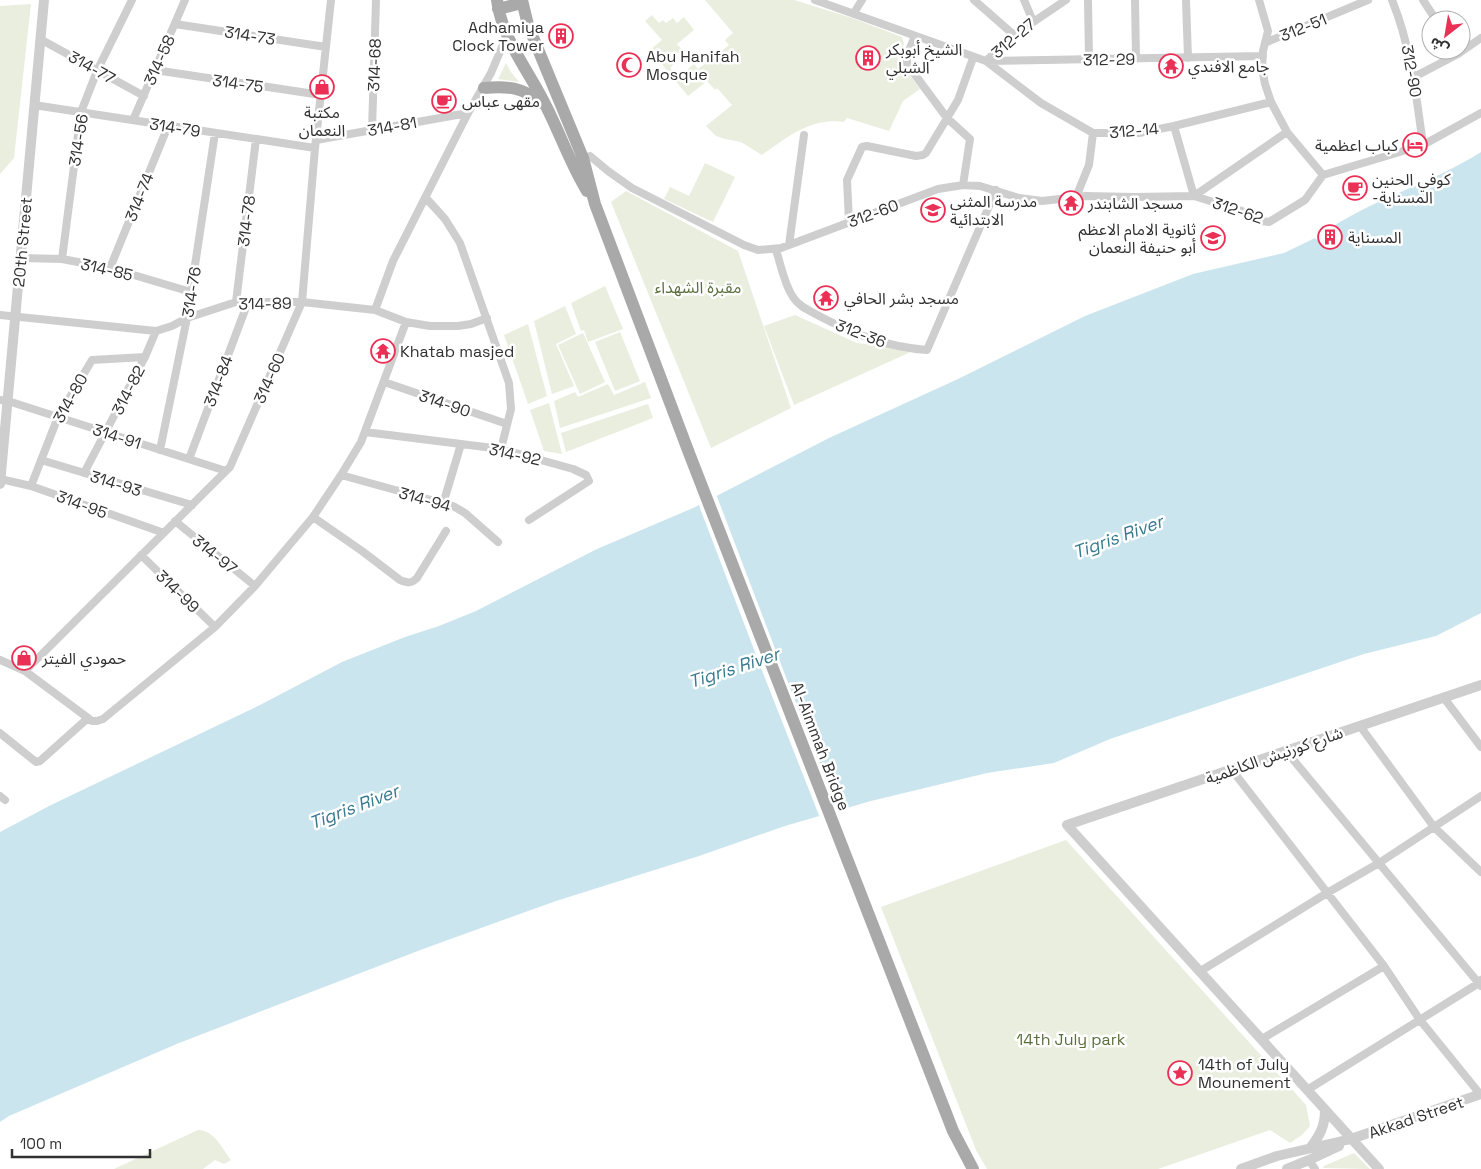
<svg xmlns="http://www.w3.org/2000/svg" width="1481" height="1169" viewBox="0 0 1481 1169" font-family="'Space Grotesk','Noto Sans Arabic',sans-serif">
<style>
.green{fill:#e9eedf}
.water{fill:#cbe5ee}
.pier{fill:#fff}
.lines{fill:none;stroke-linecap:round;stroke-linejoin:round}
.minor{stroke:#cecece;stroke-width:8}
.tertiary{stroke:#cecece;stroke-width:10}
.primary{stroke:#a9a9a9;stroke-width:12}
.labels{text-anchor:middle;stroke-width:5;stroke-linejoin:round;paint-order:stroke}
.poi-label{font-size:16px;fill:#313131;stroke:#fff;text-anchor:start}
.street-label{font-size:16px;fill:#313131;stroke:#fff}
.park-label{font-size:16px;fill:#5a6f3c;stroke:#fff}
.water-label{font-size:18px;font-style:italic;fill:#397a90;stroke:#fff}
</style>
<rect width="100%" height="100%" fill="#fff"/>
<path class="green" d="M705 0H794L852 18 902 37 904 44 897 58 920 89 903 101 889 131 847 118 844 122C812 117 787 137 762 155L741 142 725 139 716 136 706 126 732 105 717 88 715 90 707 81 688 96 650 50 662 40 645 21 652 15 659 23 663 20 666 23 673 18 677 23 684 17 694 30 677 44 687 56 685 57 680 51 671 58 675 63 670 68 678 77 694 64 698 69 729 45 725 40 733 33Z
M31 4 14 158 0 174V6Z
M506 63 511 72 519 82 498 79Z
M705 163 735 177 713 222 664 199 670 187 689 196Z
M626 191 738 251 791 408 711 448 611 202Z
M605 286 623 329 588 342 584 330 581 331 571 303Z
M565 306 576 334 556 344 574 386 552 394 534 321Z
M795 315 857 343 915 350 794 405 764 326Z
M528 324 547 396 528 404 504 335Z
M620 332 640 381 615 391 595 342Z
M583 333 605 382 580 394 558 345Z
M645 382 651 398 560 428 554 401 575 392 578 397 608 384 614 395Z
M549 403 562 454 544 451 530 410Z
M648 404 653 418 566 452 561 433Z
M1066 840 1306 1105 1310 1126 1302 1135 1290 1143 1270 1130 1158 1169H987L976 1150 881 907Z
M198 1130C214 1130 222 1148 231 1160L224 1164 215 1160 203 1169H114Z
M1354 1153 1370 1169 1323 1168 1324 1166Z"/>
<path class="water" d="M1481 152V613L1436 636 1364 654 1110 739 1054 763 987 773 871 801 785 826 699 856 556 901 423 949 179 1043 9 1116 0 1122V832L51 805 260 705 342 662 405 637 439 626 476 611 597 549 693 508 829 438 958 379 1085 316 1193 274 1284 253 1315 238 1322 245 1333 246 1337 239 1332 227C1379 197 1434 182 1481 152Z"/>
<path class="pier" d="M716 494 782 667 839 813 820 818 763 673 698 503Z"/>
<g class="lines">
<path class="minor" d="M815 0 986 61 1263 56
M974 0 1014 35
M1024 0 1033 21
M1088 0 1089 59
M1135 0 1136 58
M1186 0 1188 58
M1259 0 1268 31 1263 51 1262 68 1265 84 1271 102 1287 132 1323 175
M1392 0C1411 47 1416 94 1423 145
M1423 0 1436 20
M854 13 862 0
M175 24 326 47
M915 36 907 55V64L947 118 970 139 963 185
M40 39 144 96
M1267 42 1368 0
M986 61 1041 103 1093 133H1139L1174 126 1271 102
M986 61 1014 35 1066 0
M155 70 321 95
M1414 77 1458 54 1481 38
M34 105 315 148
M133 120 185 0
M1174 126 1194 196 1242 211 1261 221 1269 222 1305 200 1323 175
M372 130 376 0
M316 140 468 113
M583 158 590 156 608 171 632 188 744 245 758 250 781 248 938 189 963 185 980 186 1019 198 1042 201 1086 196 1134 197 1194 196 1287 132
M1323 175 1423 145 1481 113
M1076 197 1089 165 1093 133
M426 198 445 219 460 243 509 383 511 409 501 449
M849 222 847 180 862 147 867 146 916 156 923 155 926 153 958 100 973 58
M789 245 804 135
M776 250C781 265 784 284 793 297 799 307 811 311 821 317 856 335 888 347 927 350L996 190
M21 258 62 259 110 268 191 292
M62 259 81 112 97 71 132 0
M110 268 168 126
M236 302 256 139
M375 310 393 261 468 113 491 73 507 35
M0 315 156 331 172 326 187 318 236 302H302L375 310 406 322 430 326H458L471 324 487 318
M384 382 507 424
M0 400 8 401 226 471
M365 432 501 449 573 469 586 475 589 481 529 520
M160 450 187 318 215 133
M189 459 248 302
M41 460 192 505
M84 473 145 357 156 331
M341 475 453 506 465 513 498 542
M0 479 31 486 164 533
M31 486 58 417 92 360 145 357
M443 504 461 444
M313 517 362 551 400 580C408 583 411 584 417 578L446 531
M175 521 255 586
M141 555 215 627
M0 660 25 671 92 721H97L103 719 215 627 255 586 313 517 341 475 361 442 406 322
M25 671 230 467 302 302 315 148 331 0
M1444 698 1481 747
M1360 726 1434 827 1481 872
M0 733 36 762 40 761 88 718
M1286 751 1481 986
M1232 770 1384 966 1420 1020 1480 1094
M0 796 5 800
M1199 972 1327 893 1379 863 1481 796
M1262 1039 1384 966
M1307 1090 1479 983 1481 980
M1309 1160 1315 1169"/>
<path class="tertiary" d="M0 484 44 0
M1311 1147C1320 1135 1325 1126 1325 1110
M1241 1169 1277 1156 1351 1139 1481 1094
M1287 1169 1309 1160 1339 1146
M1379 1169 1067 825 1481 685"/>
<path class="primary" d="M497 0C502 40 530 72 547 108 561 136 571 165 587 191
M522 0 528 25 583 158 595 204 689 453 953 1131 973 1169
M498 9 522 3
M484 88C509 86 522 87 542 103"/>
</g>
<defs>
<g id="building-ring" transform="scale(1.25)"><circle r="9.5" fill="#fff" stroke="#eb3056" stroke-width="1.5"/><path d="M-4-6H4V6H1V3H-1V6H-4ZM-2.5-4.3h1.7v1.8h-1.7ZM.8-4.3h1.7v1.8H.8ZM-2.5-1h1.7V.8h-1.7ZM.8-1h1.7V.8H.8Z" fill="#eb3056"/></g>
<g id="mosque-ring" transform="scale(1.25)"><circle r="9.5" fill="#fff" stroke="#eb3056" stroke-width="1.5"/><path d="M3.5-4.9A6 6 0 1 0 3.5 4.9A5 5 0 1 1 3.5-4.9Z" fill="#eb3056"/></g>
<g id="temple-ring" transform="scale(1.25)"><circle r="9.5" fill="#fff" stroke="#eb3056" stroke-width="1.5"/><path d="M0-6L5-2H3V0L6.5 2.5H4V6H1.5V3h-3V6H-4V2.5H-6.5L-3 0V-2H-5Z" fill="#eb3056"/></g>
<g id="shop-ring" transform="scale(1.25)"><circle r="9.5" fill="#fff" stroke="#eb3056" stroke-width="1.5"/><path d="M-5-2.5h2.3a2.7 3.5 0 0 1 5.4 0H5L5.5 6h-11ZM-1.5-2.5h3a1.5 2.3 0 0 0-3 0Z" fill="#eb3056"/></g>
<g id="cafe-ring" transform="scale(1.25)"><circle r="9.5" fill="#fff" stroke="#eb3056" stroke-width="1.5"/><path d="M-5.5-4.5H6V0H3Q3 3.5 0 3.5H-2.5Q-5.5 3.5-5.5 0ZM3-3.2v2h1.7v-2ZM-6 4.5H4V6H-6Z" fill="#eb3056"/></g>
<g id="hotel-ring" transform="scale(1.25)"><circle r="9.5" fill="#fff" stroke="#eb3056" stroke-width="1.5"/><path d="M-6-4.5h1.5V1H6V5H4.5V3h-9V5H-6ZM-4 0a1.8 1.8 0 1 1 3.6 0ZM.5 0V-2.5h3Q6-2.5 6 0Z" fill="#eb3056"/></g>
<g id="school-ring" transform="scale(1.25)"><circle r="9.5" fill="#fff" stroke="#eb3056" stroke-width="1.5"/><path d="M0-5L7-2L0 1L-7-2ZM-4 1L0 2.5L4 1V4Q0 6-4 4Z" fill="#eb3056"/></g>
<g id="sight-ring" transform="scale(1.25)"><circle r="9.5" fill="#fff" stroke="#eb3056" stroke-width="1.5"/><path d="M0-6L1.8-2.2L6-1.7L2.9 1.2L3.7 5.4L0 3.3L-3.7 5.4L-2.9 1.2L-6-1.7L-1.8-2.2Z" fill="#eb3056"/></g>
</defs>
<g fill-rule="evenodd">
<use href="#building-ring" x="561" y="36"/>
<use href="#building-ring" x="868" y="58"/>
<use href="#mosque-ring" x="629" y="65"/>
<use href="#temple-ring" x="1171" y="66"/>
<use href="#shop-ring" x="322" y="87"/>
<use href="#cafe-ring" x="444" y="101"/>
<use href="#hotel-ring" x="1415" y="145"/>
<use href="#cafe-ring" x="1355" y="188"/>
<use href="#temple-ring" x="1071" y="203"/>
<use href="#school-ring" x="933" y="210"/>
<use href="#building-ring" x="1330" y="237"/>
<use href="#school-ring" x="1213" y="238"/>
<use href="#temple-ring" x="826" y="298"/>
<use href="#temple-ring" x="383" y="351"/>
<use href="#shop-ring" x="24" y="658"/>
<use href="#sight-ring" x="1180" y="1073"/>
</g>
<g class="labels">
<g class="poi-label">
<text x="544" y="33" text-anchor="end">Adhamiya<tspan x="544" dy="18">Clock Tower</tspan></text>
<text x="886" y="55">الشيخ أبوبكر<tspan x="886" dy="18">الشبلي</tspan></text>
<text x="646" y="62">Abu Hanifah<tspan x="646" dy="18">Mosque</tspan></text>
<text x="1188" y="72">جامع الافندي</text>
<text x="462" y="107">مقهى عباس</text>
<text x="322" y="118" text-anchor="middle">مكتبة<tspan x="322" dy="18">النعمان</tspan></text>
<text x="1398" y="151" text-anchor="end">كباب اعظمية</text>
<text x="1372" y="185">كوفي الحنين<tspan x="1372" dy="18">-المسناية</tspan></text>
<text x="950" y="207">مدرسة المثنى<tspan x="950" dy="18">الابتدائية</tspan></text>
<text x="1088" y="209">مسجد الشابندر</text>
<text x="1196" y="235" text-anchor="end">ثانوية الامام الاعظم<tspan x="1196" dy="18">أبو حنيفة النعمان</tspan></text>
<text x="1348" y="243">المسناية</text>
<text x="844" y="304">مسجد بشر الحافي</text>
<text x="400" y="357">Khatab masjed</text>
<text x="42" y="664">حمودي الفيتر</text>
<text x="1198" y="1070">14th of July<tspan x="1198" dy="18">Mounement</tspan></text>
</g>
<g class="street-label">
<text transform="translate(1303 27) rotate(-22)" y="6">312-51</text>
<text transform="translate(250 35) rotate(9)" y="6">314-73</text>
<text transform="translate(1013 38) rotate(-40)" y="6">312-27</text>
<text transform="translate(1109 59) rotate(-1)" y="6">312-29</text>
<text transform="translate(159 60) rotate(-66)" y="6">314-58</text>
<text transform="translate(374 65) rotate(-88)" y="6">314-68</text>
<text transform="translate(92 67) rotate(29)" y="6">314-77</text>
<text transform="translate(1412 71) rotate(80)" y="6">312-90</text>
<text transform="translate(238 83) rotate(8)" y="6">314-75</text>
<text transform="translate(392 126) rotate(-10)" y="6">314-81</text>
<text transform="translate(175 127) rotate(9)" y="6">314-79</text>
<text transform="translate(1134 130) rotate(-5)" y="6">312-14</text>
<text transform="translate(78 140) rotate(-81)" y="6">314-56</text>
<text transform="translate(139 197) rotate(-68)" y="6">314-74</text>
<text transform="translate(1238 210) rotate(19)" y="6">312-62</text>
<text transform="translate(873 213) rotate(-20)" y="6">312-60</text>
<text transform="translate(246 221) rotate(-83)" y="6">314-78</text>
<text transform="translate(22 242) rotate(-85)" y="6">20th Street</text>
<text transform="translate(107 269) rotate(13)" y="6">314-85</text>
<text transform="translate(191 292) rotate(-81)" y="6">314-76</text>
<text transform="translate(265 303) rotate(-1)" y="6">314-89</text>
<text transform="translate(861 333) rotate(21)" y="6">312-36</text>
<text transform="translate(269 378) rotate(-66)" y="6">314-60</text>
<text transform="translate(218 381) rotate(-69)" y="6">314-84</text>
<text transform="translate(128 390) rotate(-63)" y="6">314-82</text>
<text transform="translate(70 398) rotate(-61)" y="6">314-80</text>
<text transform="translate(445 403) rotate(19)" y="6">314-90</text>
<text transform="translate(117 436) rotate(18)" y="6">314-91</text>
<text transform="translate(515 454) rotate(13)" y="6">314-92</text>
<text transform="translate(116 483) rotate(17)" y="6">314-93</text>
<text transform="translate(425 499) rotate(16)" y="6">314-94</text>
<text transform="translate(82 504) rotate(20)" y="6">314-95</text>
<text transform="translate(215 554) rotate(39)" y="6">314-97</text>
<text transform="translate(178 591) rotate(44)" y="6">314-99</text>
<text transform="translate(821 746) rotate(69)" y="6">Al-Aimmah Bridge</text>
<text transform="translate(1274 755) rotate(-19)" y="6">شارع كورنيش الكاظمية</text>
<text transform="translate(1416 1117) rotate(-19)" y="6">Akkad Street</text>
</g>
<g class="park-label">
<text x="698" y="293">مقبرة الشهداء</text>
<text x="1071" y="1045">14th July park</text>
</g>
<g class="water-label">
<text transform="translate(1118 537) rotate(-20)" y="6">Tigris River</text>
<text transform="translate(734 668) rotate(-18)" y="6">Tigris River</text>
<text transform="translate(354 807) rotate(-21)" y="6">Tigris River</text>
</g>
</g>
<g transform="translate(1446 35) rotate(211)"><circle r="24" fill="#ffffff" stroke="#adadad"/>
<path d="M0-4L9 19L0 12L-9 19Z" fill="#eb3056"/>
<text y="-8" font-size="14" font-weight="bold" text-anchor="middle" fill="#313131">ش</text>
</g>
<path d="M12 1149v8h138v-8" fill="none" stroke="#313131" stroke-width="2.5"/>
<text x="20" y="1149" font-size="15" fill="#313131" stroke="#ffffff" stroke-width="4" paint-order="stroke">100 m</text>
</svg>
